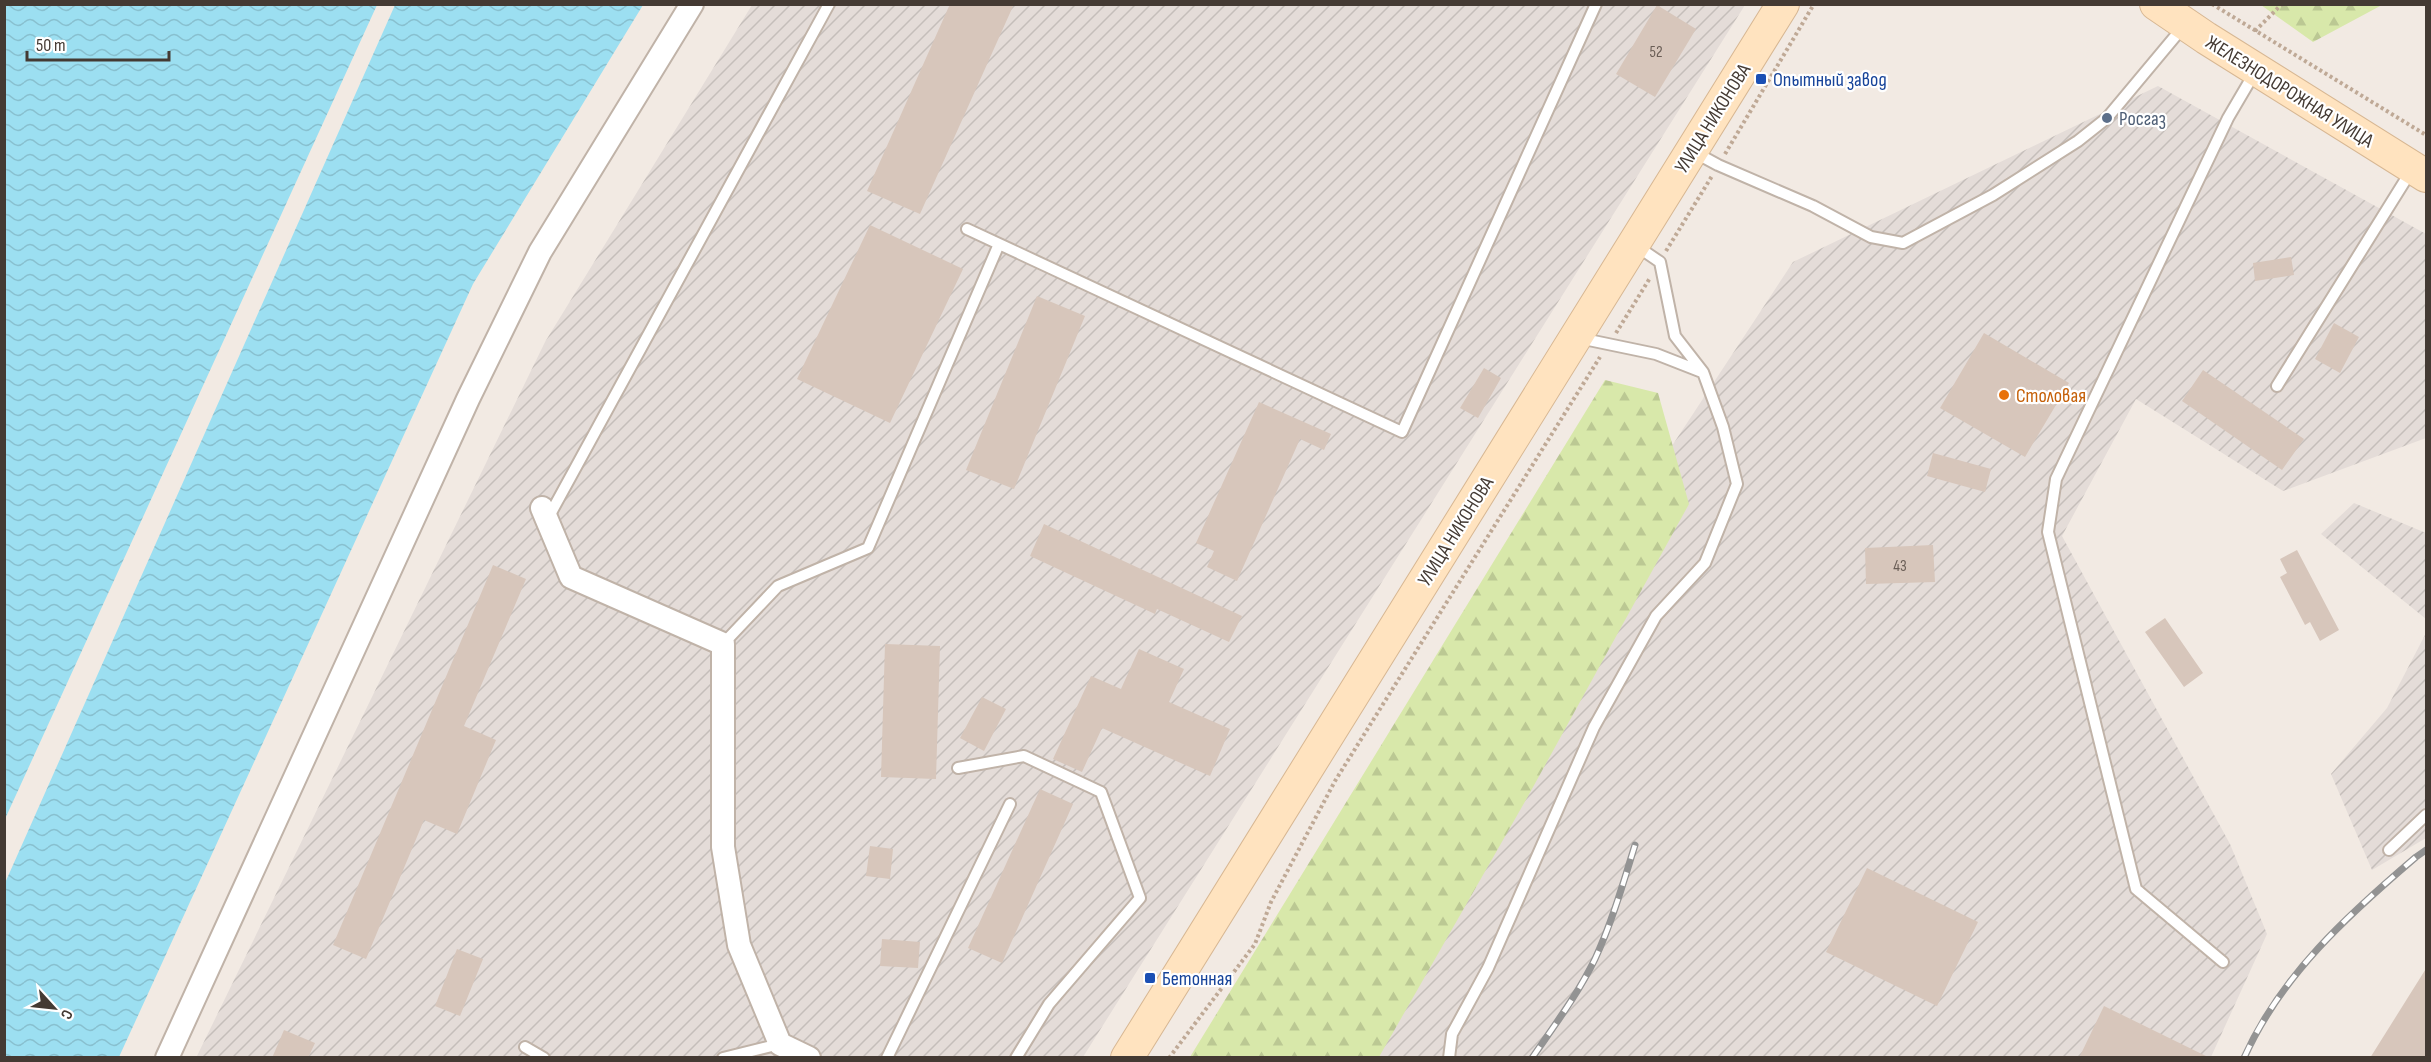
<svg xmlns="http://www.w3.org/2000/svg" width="2431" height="1062" viewBox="0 0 2431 1062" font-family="'Sofia Sans Condensed',sans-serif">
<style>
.industrial{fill:url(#industrial-furrows)}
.forest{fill:url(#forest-firs)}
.water{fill:url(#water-waves)}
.building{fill:#d7c6bb}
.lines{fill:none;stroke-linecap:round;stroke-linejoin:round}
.lane-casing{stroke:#c0b3a8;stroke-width:14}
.street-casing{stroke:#c0b3a8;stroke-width:26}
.secondary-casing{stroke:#d7b793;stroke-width:34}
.path{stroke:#bfa996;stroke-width:4;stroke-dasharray:3 3;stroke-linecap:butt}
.lane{stroke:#fff;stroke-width:10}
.street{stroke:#fff;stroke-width:22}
.secondary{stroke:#ffe3bf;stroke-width:32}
.rail-casing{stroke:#939393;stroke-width:7}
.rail{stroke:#fff;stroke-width:4.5;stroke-dasharray:14;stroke-linecap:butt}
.transit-dot{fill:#1a4fb4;stroke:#fff;stroke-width:2}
.service-dot{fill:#5c6f8a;stroke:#fff;stroke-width:2}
.food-dot{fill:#e8710a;stroke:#fff;stroke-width:2}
.labels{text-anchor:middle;stroke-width:4.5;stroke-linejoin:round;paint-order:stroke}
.number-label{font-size:16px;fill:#695d55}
.transit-label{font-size:20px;fill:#164399;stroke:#fff;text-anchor:start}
.street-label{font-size:20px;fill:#443a33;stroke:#fff}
.service-label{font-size:20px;fill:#4e5e75;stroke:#fff;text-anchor:start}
.food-label{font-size:20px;fill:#c56008;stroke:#fff;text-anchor:start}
</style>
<defs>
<pattern id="industrial-furrows" width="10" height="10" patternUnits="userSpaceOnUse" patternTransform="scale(1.5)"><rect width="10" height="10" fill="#e4dcd8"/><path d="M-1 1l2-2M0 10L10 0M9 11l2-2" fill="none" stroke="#c5beba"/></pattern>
<pattern id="forest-firs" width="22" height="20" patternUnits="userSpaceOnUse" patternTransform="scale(1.5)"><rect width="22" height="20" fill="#d8e8aa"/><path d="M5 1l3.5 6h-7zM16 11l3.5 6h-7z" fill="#bbc893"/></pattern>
<pattern id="water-waves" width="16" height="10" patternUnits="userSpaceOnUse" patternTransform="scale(1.5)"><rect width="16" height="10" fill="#9cdff1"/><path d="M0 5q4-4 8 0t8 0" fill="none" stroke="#88c0cf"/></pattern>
</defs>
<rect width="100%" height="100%" fill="#f2eae3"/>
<path class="industrial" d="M752 5H1745L1083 1057 196 1058 545 342Z
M2158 86 2426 234V438L2283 491 2136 399 2062 536 2230 844 2267 934 2211 1057 1269 1058 1793 262Z
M2354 503 2426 533V619L2321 534Z
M2426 633V838L2372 870 2331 774 2387 708Z"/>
<path class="forest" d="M2261 5H2382L2313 42Z
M1605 380 1658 393 1689 504 1527 798 1379 1057H1190Z"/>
<path class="water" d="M5 4 377 5 5 819 4 5Z
M395 5H643L473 284 119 1057H5V883Z"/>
<path class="building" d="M950 4H1014L920 214 867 191Z
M1657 5 1696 29 1655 97 1616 74Z
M870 225 963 269 890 423 797 379Z
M2291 257 2294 275 2255 281 2253 263Z
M1037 296 1085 316 1014 489 966 470Z
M2334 323 2359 337 2340 373 2315 359Z
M1984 333 2069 383 2025 457 1940 408Z
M1484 368 1501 378 1478 418 1460 408Z
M2203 370 2304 439 2282 470 2182 401Z
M1259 402 1331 434 1324 450 1300 439 1237 581 1207 567 1214 551 1196 543Z
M1933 453 1991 469 1985 492 1927 476Z
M1044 524 1242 616 1229 642 1157 609 1155 614 1030 556Z
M1933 545 1935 582 1866 584 1865 548Z
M2297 550 2339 630 2320 641 2310 622 2305 625 2280 577 2287 573 2280 559Z
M493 565 526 579 464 726 496 740 457 834 424 820 366 959 333 945Z
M2165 618 2203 673 2184 687 2145 632Z
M885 644 940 646 936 779 881 777Z
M1139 649 1184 669 1169 702 1230 729 1210 776 1102 728 1082 772 1053 759 1091 676 1121 689Z
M982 697 1006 709 984 751 960 738Z
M1040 789 1073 804 1002 963 968 948Z
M870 846 893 849 890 879 866 876Z
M1867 868 1978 922 1937 1006 1826 952Z
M882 939 920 942 918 968 880 966Z
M457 949 483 959 460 1016 435 1006Z
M2427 967V1058H2370Z
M2104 1006 2210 1058H2079Z
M284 1030 315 1043 308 1058H272Z"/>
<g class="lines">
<g class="lane-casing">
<path id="lane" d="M1694 152 1718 165 1813 206 1871 237 1903 243 1993 195 2078 141 2107 118 2183 27
M967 229 1402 432 1596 4
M1579 338 1656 354 1702 372
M2277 386 2411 171
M547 520 829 4
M723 644 778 586 868 548 999 244
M958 768 1024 756 1101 792 1140 898 1049 1004 1016 1058
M2389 850 2426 815
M2223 962 2136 889 2048 532 2056 479 2228 118 2255 72
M525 1047 544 1058
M723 1058 780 1044
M887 1058 1010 804
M1449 1058 1452 1034 1488 968 1594 727 1656 616 1705 563 1737 484 1723 427 1703 372 1675 336 1660 262 1635 245"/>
</g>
<g class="street-casing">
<path id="street" d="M542 508 571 577 723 644V847L739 945 780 1044 809 1058
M167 1058 468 399 540 252 692 4"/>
</g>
<g class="secondary-casing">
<path id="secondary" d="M2156 4 2206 38 2426 176
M1127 1058 1783 4"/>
</g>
<path class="path" d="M2212 4 2426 135
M2255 31 2282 4
M1725 154 1814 4
M1666 251 1712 176
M1616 333 1650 278
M1169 1058 1255 944 1271 902 1335 781 1600 357"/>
<use href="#lane" class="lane"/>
<use href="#street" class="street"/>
<use href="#secondary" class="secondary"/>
<g class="rail-casing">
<path id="rail" d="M1532 1058C1554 1026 1578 994 1595 959 1612 922 1623 884 1635 845
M2244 1058C2281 975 2348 915 2416 857L2426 850"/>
</g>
<use href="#rail" class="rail"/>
</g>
<g class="transit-dot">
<rect x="1755" y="73" width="12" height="12" rx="3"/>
<rect x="1144" y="972" width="12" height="12" rx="3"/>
</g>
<circle class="service-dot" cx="2107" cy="118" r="6"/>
<circle class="food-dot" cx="2004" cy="395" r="6"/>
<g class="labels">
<g class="number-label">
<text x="1656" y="57">52</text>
<text x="1900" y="571">43</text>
</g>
<g class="transit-label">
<text x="1773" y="86">Опытный завод</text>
<text x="1162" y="985">Бетонная</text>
</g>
<g class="street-label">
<text transform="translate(2290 91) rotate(32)" y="7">ЖЕЛЕЗНОДОРОЖНАЯ УЛИЦА</text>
<text transform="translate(1712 118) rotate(-58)" y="7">УЛИЦА НИКОНОВА</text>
<text transform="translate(1455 531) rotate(-58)" y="7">УЛИЦА НИКОНОВА</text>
</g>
<g class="service-label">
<text x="2119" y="125">Росгаз</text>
</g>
<g class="food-label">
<text x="2016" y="402">Столовая</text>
</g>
</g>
<rect width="2431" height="1062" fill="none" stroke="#443a33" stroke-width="12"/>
<g transform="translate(54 1008) rotate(117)" stroke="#ffffff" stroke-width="4.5" paint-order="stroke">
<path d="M0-4.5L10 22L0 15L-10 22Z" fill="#443a33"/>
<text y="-9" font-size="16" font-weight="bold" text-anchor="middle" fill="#443a33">С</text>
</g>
<path d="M27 51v9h142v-9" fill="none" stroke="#443a33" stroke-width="3"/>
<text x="36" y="51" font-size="18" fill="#443a33" stroke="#ffffff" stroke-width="4.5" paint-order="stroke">50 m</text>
</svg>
